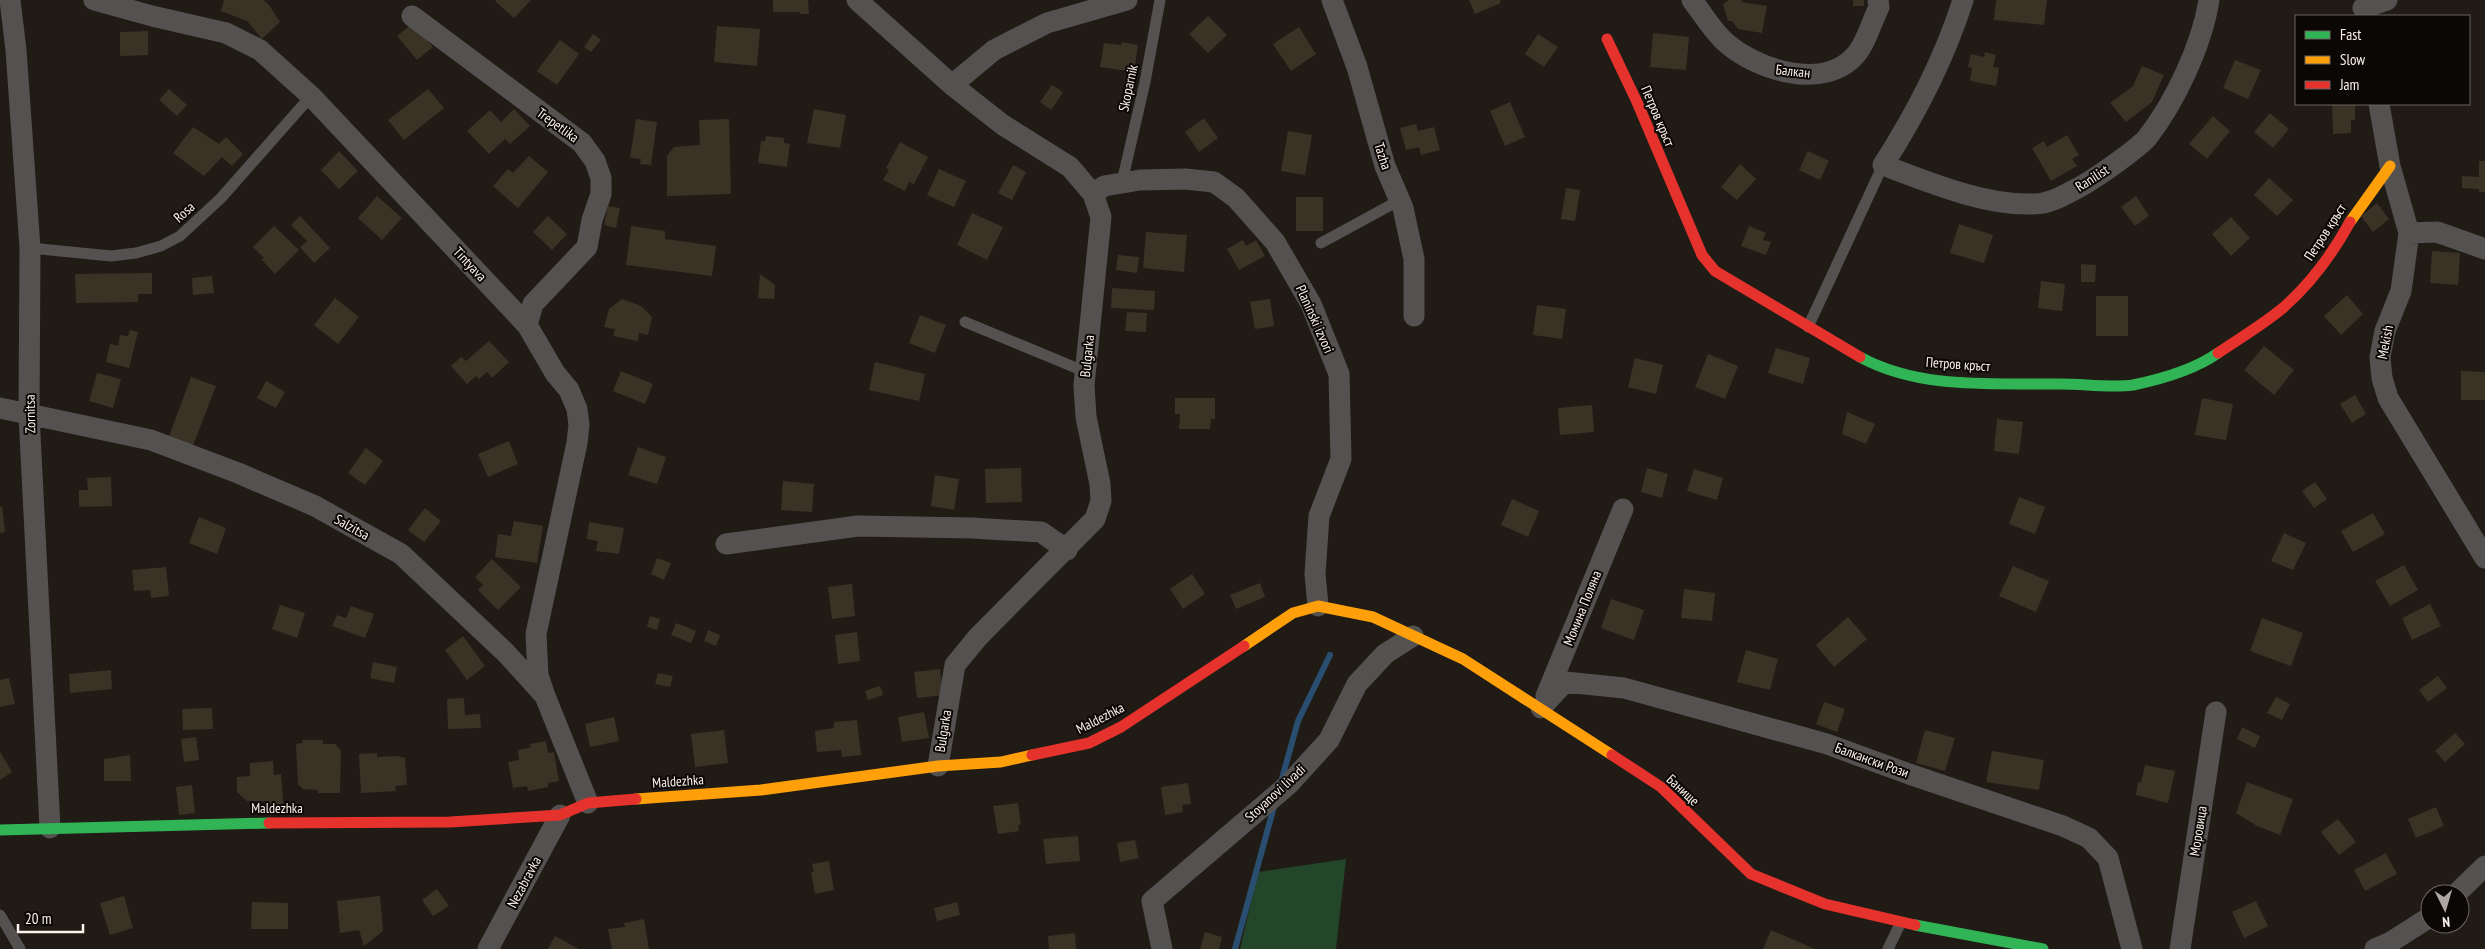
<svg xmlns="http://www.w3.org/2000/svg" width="2485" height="949" viewBox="0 0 2485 949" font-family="'PT Sans Narrow',sans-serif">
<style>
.green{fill:#23462a}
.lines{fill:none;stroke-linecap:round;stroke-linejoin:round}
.stream{stroke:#2a4e70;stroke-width:6}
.building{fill:#3b3226}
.lane{stroke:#545251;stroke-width:11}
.street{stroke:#545251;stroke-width:21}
.fast{stroke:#30b455;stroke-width:11}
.slow{stroke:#ff9f0a;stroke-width:11}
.jam{stroke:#e5322d;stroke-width:11}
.labels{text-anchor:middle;stroke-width:4;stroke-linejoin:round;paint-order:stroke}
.street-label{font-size:14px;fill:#fbf3ec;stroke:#0b0704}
</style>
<rect width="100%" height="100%" fill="#201b15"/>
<path class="green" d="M1346 859 1336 949H1240L1258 872Z"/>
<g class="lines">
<path class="stream" d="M1281 782 1298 721 1330 655
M1235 949 1275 803"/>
</g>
<path class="building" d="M224 0H263L269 5 280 22 262 39 247 21 221 11Z
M496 0H531L514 18 495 1Z
M773 0H808L809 14H800V12H773Z
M1469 0H1500L1501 3 1475 14Z
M1729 0H1742V2L1767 6 1762 33 1738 29 1732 21H1728L1723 4Z
M1853 0H1864V6H1853Z
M1996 0H2047L2044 25 1994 20Z
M1208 16 1227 35 1208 53 1189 34Z
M413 23 433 47 417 60 397 36Z
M717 26 760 29 757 66 714 62Z
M1299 27 1316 54 1291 71 1273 44Z
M148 31V55L120 56V32Z
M1653 33 1689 37 1686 70 1650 67Z
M593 34 601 40 591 52 584 47Z
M1538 34 1558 47 1544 67 1525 54Z
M560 40 579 54 557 85 537 71Z
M1122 42 1138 45 1134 72 1100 67 1104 43 1121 45Z
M1985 52 1996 55 1993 67 1999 68 1996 86 1970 81 1972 68 1968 67 1971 54 1984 57Z
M2235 60 2261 70 2248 99 2223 88Z
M2142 66 2164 75 2152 102 2126 122 2110 103 2133 86Z
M1052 85 1063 92 1051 110 1040 102Z
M169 89 187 105 177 116 159 100Z
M428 89 444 108 404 140 388 120Z
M1510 102 1525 137 1505 146 1490 111Z
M2332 104H2355V120H2351V133L2333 134Z
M514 109 530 126 510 144 505 139 489 154 467 131 490 110 501 122Z
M814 109 846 115 840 148 807 143Z
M2270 113 2289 129 2273 148 2254 132Z
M2213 116 2230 131 2207 159 2189 144Z
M1204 118 1218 138 1199 152 1185 132Z
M636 119 657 122 651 165 640 164 641 159 630 158Z
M729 119 731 194 667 196V156L674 147 700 145 699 120Z
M1416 124 1418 131 1434 127 1440 150 1421 155 1419 147 1406 150 1400 128Z
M193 127 219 144 226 137 243 154 232 166 222 157 204 176 173 153Z
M1288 131 1312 135 1305 175 1281 171Z
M2067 135 2079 155 2072 159 2077 166 2051 181 2032 148 2044 141 2047 147Z
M766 136 784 138V143L790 144 787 167 758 163 761 141H765Z
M900 142 928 157 914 184 909 182 905 191 883 180 889 170 886 168Z
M339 151 358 171 339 189 321 170Z
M1808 151 1829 161 1820 180 1799 170Z
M529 156 548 172 518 208 493 186 508 169 513 173Z
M2479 161H2485V192H2479V189L2462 188V176L2479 177Z
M1740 164 1756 179 1737 200 1721 187Z
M1013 165 1026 172 1012 200 998 193Z
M939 169 966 181 954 207 927 195Z
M2269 178 2293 200 2277 216 2254 195Z
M1566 188 1580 190 1575 221 1561 219Z
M377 196 402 218 382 240 358 218Z
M2136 196 2149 216 2135 226 2121 207Z
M1296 197H1323V231H1296Z
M2377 203 2389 219 2373 232 2361 216Z
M608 206 620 208 616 228 604 225Z
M972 213 1003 227 987 260 957 245Z
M300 216 330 248 314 263 300 247 307 241 291 225Z
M548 216 567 234 552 250 533 232Z
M2231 217 2250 238 2231 256 2212 234Z
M1959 224 1993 235 1984 263 1950 253Z
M274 226 299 250 275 274 262 260 264 258 253 247Z
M631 226 665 231V239L716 246 712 276 626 265Z
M1749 226 1766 233 1763 240 1771 242 1766 255 1741 246Z
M1146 232 1187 235 1184 272 1143 268Z
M1243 240 1246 246 1256 240 1265 256 1239 270 1227 249Z
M2432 251 2460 253 2458 285 2430 283Z
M1118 255 1139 257 1137 273 1116 270Z
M2081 264 2096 265 2095 282H2081Z
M152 273V294H138V302L76 303 75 274Z
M760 274 775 285 774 299 758 298Z
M212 276 214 293 193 295 192 278Z
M2041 281 2065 284 2062 311 2038 308Z
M1112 288 1155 291 1154 310 1111 308Z
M2347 295 2363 314 2341 335 2324 316Z
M2096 296H2128V336H2096Z
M335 298 359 317 338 344 314 325Z
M622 299 641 306 652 317 648 335 639 333 638 341 613 336 615 329 604 327 609 309Z
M1270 299 1274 326 1255 329 1250 302Z
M1537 305 1566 309 1562 339 1533 335Z
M1127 312 1147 313 1146 332 1125 331Z
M920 315 946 325 935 353 909 343Z
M130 330 138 332 129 368 106 362 110 344 118 346 120 335 128 336Z
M489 341 509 362 492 378 487 372 479 379 476 376 467 384 451 366 461 357 466 361Z
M2264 346 2294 370 2274 395 2244 370Z
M1776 348 1810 358 1803 384 1768 373Z
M1708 354 1738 366 1725 399 1695 387Z
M1635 358 1663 365 1656 394 1628 387Z
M875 362 925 374 919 401 869 390Z
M621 371 653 384 645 404 613 391Z
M2461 371 2485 372V400H2461Z
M97 373 121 379 113 408 89 401Z
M191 377 216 386 192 448 168 439Z
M266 381 285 392 276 408 257 398Z
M2355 395 2366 414 2352 423 2340 404Z
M1175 398H1215V419H1211L1210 429H1179L1180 414H1175Z
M2202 398 2233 404 2226 440 2195 435Z
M1592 405 1594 432 1560 435 1558 408Z
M1847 412 1875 424 1866 444 1842 434Z
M1997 419 2023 422 2019 454 1994 451Z
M509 441 518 464 488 477 478 454Z
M638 447 666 457 657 484 628 475Z
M366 448 383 461 365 485 348 473Z
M1021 468 1022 502 986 503 985 469Z
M1647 468 1668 474 1662 498 1641 492Z
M1694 469 1723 478 1717 500 1687 491Z
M935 475 959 479 954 510 931 506Z
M111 477 112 506 79 507V490H88L87 478Z
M783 481 814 484 812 512 781 510Z
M2315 482 2327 499 2314 508 2302 491Z
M2019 497 2045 507 2035 534 2009 524Z
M1512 499 1539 511 1528 537 1501 525Z
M2 506 5 532 0 533V507Z
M425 508 441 521 424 542 408 530Z
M2373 513 2385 534 2353 552 2341 531Z
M199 517 226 528 217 554 189 543Z
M514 521 543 526 537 563 495 557 498 534 511 536Z
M589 522 624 528 619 554 596 551 598 541 587 539Z
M2284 533 2306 543 2293 570 2271 561Z
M657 558 671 563 664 580 651 574Z
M492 559 521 587 498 610 478 590 483 585 475 577Z
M2404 565 2418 590 2390 606 2375 581Z
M2013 566 2049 581 2036 612 1999 596Z
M166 567 169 596 151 598 150 590 134 591 132 570Z
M1192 574 1205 594 1183 609 1170 589Z
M1260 583 1265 597 1236 609 1230 595Z
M852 584 855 616 832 619 828 587Z
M1684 589 1715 593 1712 621 1681 618Z
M1611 599 1644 610 1634 640 1601 628Z
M2430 604 2441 626 2412 640 2402 618Z
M280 605 305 613 297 638 272 629Z
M351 606 374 614 365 638 332 626 337 615 346 618Z
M650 616 660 619 657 630 647 627Z
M1848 617 1867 639 1834 667 1816 645Z
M2262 618 2303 633 2291 666 2250 651Z
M676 623 696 631 691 643 671 635Z
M708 630 720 635 716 646 704 641Z
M857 632 860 661 838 664 835 635Z
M463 636 485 666 467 680 445 650Z
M1746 650 1778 659 1770 690 1737 682Z
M373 662 397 667 394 683 370 678Z
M940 669 943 695 917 698 914 672Z
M111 670 112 689 70 693 69 674Z
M658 673 673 676 670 687 655 684Z
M2438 676 2447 688 2428 702 2419 690Z
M9 678 15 704 0 707V680Z
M880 686 883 695 868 700 865 691Z
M2276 697 2290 704 2282 720 2267 713Z
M464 698 465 715 480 714 481 728 448 729 447 699Z
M1824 702 1845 709 1837 732 1816 724Z
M212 708 213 729 183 730 182 709Z
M924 712 929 738 902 742 898 717Z
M614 717 619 741 590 747 585 724Z
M857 720 861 755 842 757 841 750 817 752 815 731 834 728V722Z
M2242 727 2260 736 2255 748 2237 739Z
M724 730 728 763 695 767 691 734Z
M1925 730 1955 738 1945 771 1916 763Z
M2455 733 2465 744 2445 762 2435 751Z
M196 737 199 760 184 762 181 739Z
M302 740H323V744H335L341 750 340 793H318V790L303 789 298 784 296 744 303 743Z
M546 741 548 753 554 752 559 781 548 783V787L528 791 527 786 513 788 508 762 519 760 518 750 531 747 530 744Z
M1992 751 2044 760 2039 790 1986 782Z
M0 752 12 772 0 780Z
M377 753V757L397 756 405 758 407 785 395 786 396 791 361 793 359 754Z
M130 755 131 781H104V759Z
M273 761 274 775 281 774 284 812 267 813V801H247L237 792V777L250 776V763Z
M2145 765 2175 771 2168 803 2136 795 2138 782 2141 783Z
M2247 782 2293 799 2280 835 2257 826 2236 813Z
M1188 783 1191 804 1182 805 1183 812 1165 815 1161 787Z
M192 785 195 813 179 815 176 787Z
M1018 803 1021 824 1018 825 1019 831 998 834 993 806Z
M2436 807 2444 826 2416 838 2408 819Z
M2338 819 2356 842 2339 855 2321 832Z
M1078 836 1080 861 1046 864 1043 839Z
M1135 840 1139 858 1120 862 1117 843Z
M2386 853 2397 874 2365 891 2354 870Z
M829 861 834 890 815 894 811 872H814L812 864Z
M437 889 449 906 433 916 422 900Z
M124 896 133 928 110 935 100 903Z
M380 896 383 931 364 946 359 930 340 933 337 901Z
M2256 901 2268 926 2244 938 2232 912Z
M252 902 288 903V929H251Z
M957 902 960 915 937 921 934 908Z
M644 919 649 949H612L608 929 625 927 624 923Z
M1771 930 1815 949H1763Z
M1205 932 1222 937 1219 949H1200Z
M1075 933 1076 949H1049L1048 936Z
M555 936 579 949H548Z"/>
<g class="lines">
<path class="lane" d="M1122 182 1145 82 1160 0
M1321 243 1400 200
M30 248 111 256 136 253 161 246 180 236 221 198 311 96
M965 322 1086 372
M1808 327 1883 165
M0 915 20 949
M1888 949 1901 922"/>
<path class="street" d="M10 0 16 50 30 248 29 415 50 828
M94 0 152 16 226 33 260 50 311 96 527 325 555 373 569 390 577 409 579 425 577 443 536 634 538 675 545 696
M857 0 952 85 1003 125 1070 167 1093 194 1101 217 1084 385 1086 417 1100 484 1101 501 1095 519 978 637 955 665 938 766
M1332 0 1357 67 1385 166 1403 208 1414 259V316
M1692 0C1702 13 1711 28 1723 40 1753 69 1826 94 1858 52 1867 40 1872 21 1879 7L1878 0
M1963 0C1944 60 1917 112 1883 165 1928 182 1985 206 2034 204 2049 204 2063 196 2076 189 2092 181 2136 150 2147 138 2175 102 2202 45 2209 0
M2363 8 2387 0
M412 16 582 143 595 161 601 178V194L592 220 587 247 533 304 527 325
M952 85 994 50 1047 23 1127 0
M2379 104 2390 166 2409 233 2401 291 2385 331 2380 357 2382 378 2388 398 2485 558
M1093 194 1104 186 1140 180 1185 179 1214 182 1236 198 1275 242 1311 304 1339 374 1341 459 1319 516 1315 574 1318 606
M2409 233 2437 232 2485 249
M0 408 151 440 238 473 315 506 401 554 506 653 545 696 588 803
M726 544 858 526 972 528 1041 532 1067 550
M1546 696 1623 509
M1541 708 1565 682 1624 688 1827 744 1909 774 2063 826 2089 838 2108 858 2132 949
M2456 894 2485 866
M488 949 560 815
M1162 949 1152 901 1289 784 1329 740 1357 684 1385 654 1413 636
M2180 949 2216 712
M2375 949 2389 943 2430 917"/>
<path class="fast" d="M1860 357C1920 390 1994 383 2061 384 2084 384 2111 388 2133 385 2162 379 2194 370 2218 353
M0 830 269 823
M1915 925 2043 949"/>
<path class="slow" d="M2350 222 2390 166
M1244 646 1293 613 1318 606 1373 617 1463 659 1612 755
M636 799 761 790 938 766 1001 762 1032 755"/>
<path class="jam" d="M1607 39 1637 102 1702 255 1715 271 1860 357
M2218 353C2240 338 2264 324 2284 307 2311 283 2333 253 2350 222
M1032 755 1089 743 1121 727 1244 646
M1612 755 1661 787 1751 874 1825 904 1915 925
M269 823 450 822 560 815 588 803 636 799"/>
</g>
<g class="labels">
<g class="street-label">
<text transform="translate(1793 71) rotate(6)" y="5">Балкан</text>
<text transform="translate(1128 88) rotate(-78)" y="5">Skoparnik</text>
<text transform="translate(1658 116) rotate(67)" y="5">Петров кръст</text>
<text transform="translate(558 125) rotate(36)" y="5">Trepetlika</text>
<text transform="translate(1383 156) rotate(72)" y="5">Tazha</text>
<text transform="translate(2092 178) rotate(-33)" y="5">Ranilist</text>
<text transform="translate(184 212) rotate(-42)" y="5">Rosa</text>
<text transform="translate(2325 232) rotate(-57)" y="5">Петров кръст</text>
<text transform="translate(470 264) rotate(47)" y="5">Tintyava</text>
<text transform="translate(1315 319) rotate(66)" y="5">Planinski izvori</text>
<text transform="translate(2385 342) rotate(-79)" y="5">Mekish</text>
<text transform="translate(1087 356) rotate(-84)" y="5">Bulgarka</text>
<text transform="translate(1958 364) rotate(4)" y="5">Петров кръст</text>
<text transform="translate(30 414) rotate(-91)" y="5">Zornitsa</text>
<text transform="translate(352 527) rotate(29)" y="5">Salzitsa</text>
<text transform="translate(1582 608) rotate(-68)" y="5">Момина Поляна</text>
<text transform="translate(1100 718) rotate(-27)" y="5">Maldezhka</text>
<text transform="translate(943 731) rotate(-81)" y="5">Bulgarka</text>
<text transform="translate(1872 760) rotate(20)" y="5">Балкански Рози</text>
<text transform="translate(678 781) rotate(-4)" y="5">Maldezhka</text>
<text transform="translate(1683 790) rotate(43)" y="5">Банище</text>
<text transform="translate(1275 793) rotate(-43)" y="5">Stoyanovi livadi</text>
<text x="277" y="813">Maldezhka</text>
<text transform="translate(2198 831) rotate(-81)" y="5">Моровица</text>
<text transform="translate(524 882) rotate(-62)" y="5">Nezabravka</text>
</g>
</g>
<rect x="2295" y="15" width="175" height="90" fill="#0b0704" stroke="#6b6561"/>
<rect x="2305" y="31" width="25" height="8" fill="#30b455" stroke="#6b6561"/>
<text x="2340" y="40" font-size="15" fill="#fbf3ec">Fast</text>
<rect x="2305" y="56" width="25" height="8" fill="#ff9f0a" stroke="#6b6561"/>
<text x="2340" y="65" font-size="15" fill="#fbf3ec">Slow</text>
<rect x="2305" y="81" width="25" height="8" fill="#e5322d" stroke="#6b6561"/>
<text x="2340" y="90" font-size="15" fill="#fbf3ec">Jam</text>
<g transform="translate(2445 909) rotate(175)"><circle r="24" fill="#0b0704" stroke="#6b6561"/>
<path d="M0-4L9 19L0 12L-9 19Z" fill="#aea7a1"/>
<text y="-8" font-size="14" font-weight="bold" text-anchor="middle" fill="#fbf3ec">N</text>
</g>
<path d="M18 924v8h65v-8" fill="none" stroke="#fbf3ec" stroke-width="2.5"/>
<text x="25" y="924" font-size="15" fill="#fbf3ec" stroke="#0b0704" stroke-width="4" paint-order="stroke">20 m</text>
</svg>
